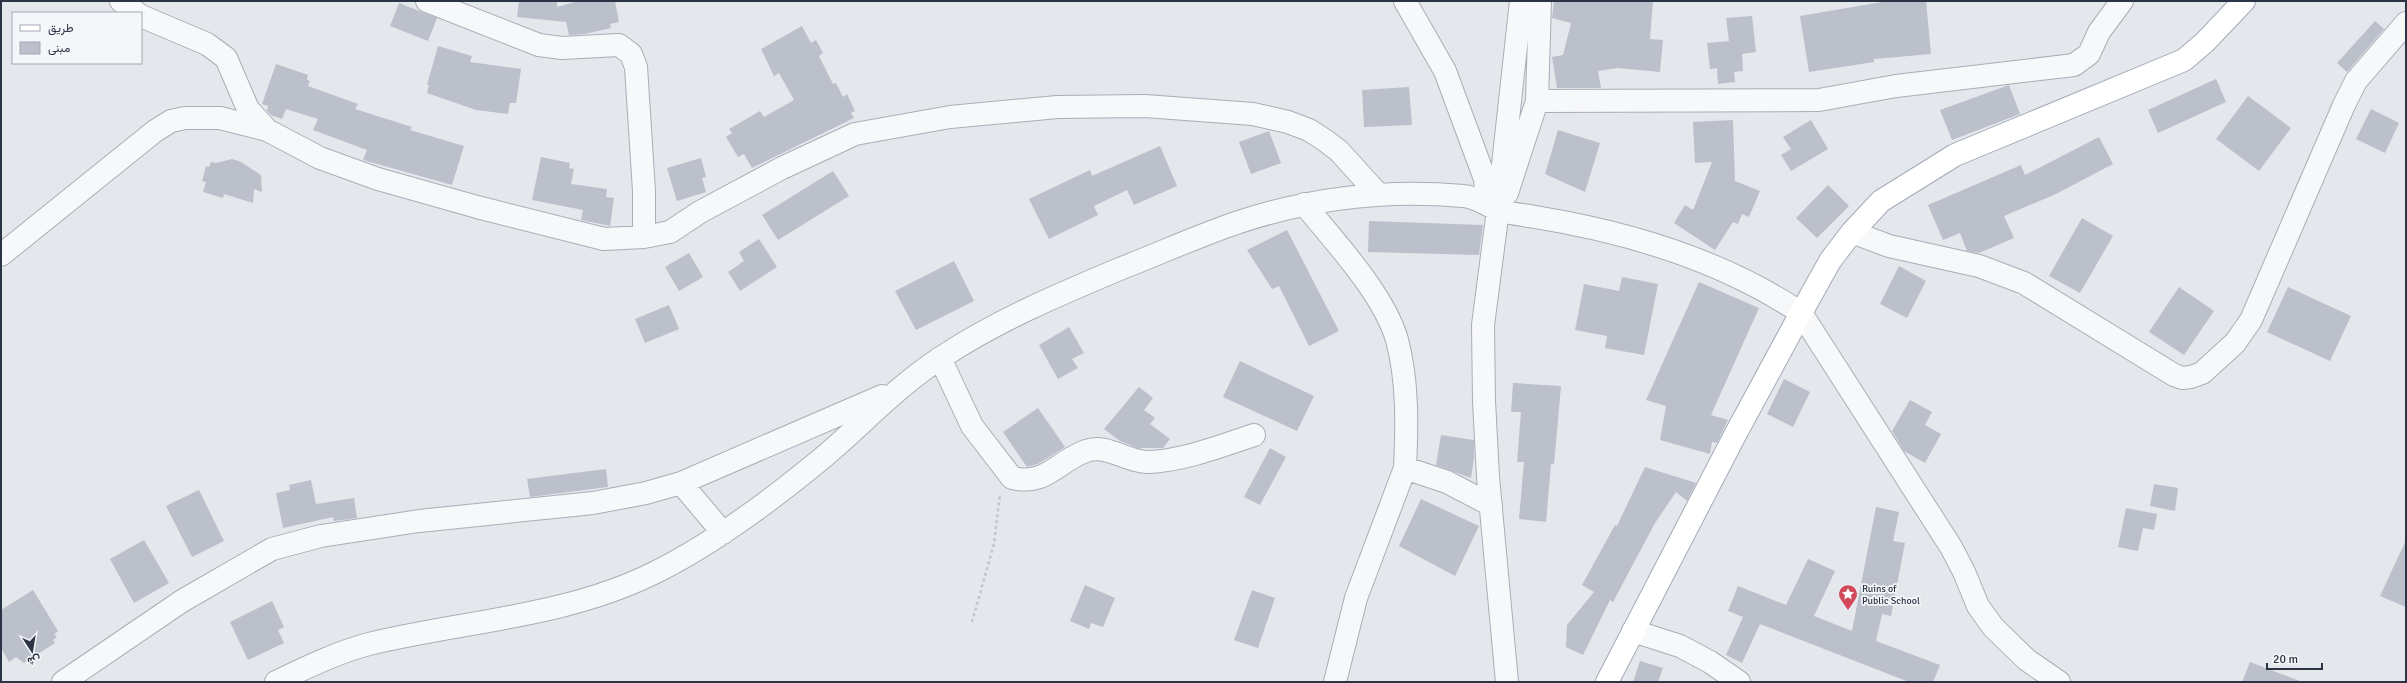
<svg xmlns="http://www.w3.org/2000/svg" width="2407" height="683" viewBox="0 0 2407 683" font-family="Signika,Vazirmatn,sans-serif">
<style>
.building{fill:#bbc0ca}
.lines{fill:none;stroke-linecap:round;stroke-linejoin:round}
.minor-casing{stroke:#a9aeb7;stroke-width:24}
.major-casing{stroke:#a3abb8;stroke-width:24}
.path{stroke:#c2c5cb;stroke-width:2.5;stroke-dasharray:3 3;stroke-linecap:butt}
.minor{stroke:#f7f8fa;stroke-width:22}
.major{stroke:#fff;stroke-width:22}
.labels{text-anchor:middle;stroke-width:3.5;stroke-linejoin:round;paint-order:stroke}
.poi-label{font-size:10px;fill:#2b3445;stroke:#f4f6f9;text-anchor:start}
</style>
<rect width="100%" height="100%" fill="#e4e7ec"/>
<path class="building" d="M519 1H557V7L578 1H615L619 22 610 24 611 28 585 34 569 35 566 22 517 17Z
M1554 1H1653L1650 39 1663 40 1660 72 1618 68 1598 71 1601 88H1557L1552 57 1563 55 1571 23 1552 18Z
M1926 1 1931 54 1874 59V62L1809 72 1800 16 1882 2Z
M399 3 437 18 428 41 390 26Z
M1752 16 1756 52 1742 54 1743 71 1734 72 1735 82 1718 84 1717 68 1710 69 1707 43 1729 41 1726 18Z
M2375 21 2384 29 2347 72 2337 63Z
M802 26 811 43 816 40 823 53 819 56 833 84 836 83 843 97 847 94 855 111 851 113 854 118 752 168 744 154 738 157 726 137 732 133 729 129 760 111 764 117 794 100 779 73 774 76 761 49Z
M438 46 472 56 470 62 521 69 516 103H510L508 114 476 110 427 93 429 85H427Z
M276 64 308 75 307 80 310 81 308 86 358 104 355 109 412 127 410 130 464 146 452 185 363 160 367 150 313 130 318 119 286 109 282 119 271 115 267 111 268 106 262 104Z
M2216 79 2226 102 2158 133 2148 110Z
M2009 85 2020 114 1952 140 1940 110Z
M1409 87 1412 125 1364 127 1362 90Z
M2248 96 2291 128 2259 171 2216 139Z
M2371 109 2399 123 2385 153 2356 139Z
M1733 120 1735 181 1760 191 1749 217 1742 214 1738 224 1733 222 1715 250 1674 223 1685 205 1693 210 1712 162 1695 163 1693 122Z
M1811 120 1828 149 1791 171 1781 155 1791 149 1783 137Z
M1558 130 1600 143 1585 192 1545 174Z
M1269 131 1281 163 1251 174 1239 142Z
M2099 137 2113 164 2056 194 2004 216 2014 238 1979 253 1967 251 1960 233 1943 240 1928 205 2021 165 2025 175Z
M1160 146 1177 186 1134 205 1127 190 1094 206 1098 215 1049 239 1029 199 1090 170 1092 176Z
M541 157 570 163 569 168 574 169 571 184 607 189 606 197 614 198 610 226 581 220 583 210 532 200Z
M701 158 706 177 702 178 706 192 677 201 667 168Z
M232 159 241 162 261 175 262 192 254 189 253 203 224 194 223 198 203 192 206 182 202 181 206 166 209 167 211 162 216 163Z
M833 171 849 196 778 240 762 215Z
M1828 185 1849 206 1817 238 1796 218Z
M2082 218 2113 236 2080 293 2049 276Z
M1369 221 1483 225 1479 255 1368 252Z
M1287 230 1339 331 1309 346 1279 286 1272 289 1247 250Z
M759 239 777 267 740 291 728 272 744 261 739 252Z
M689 253 703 277 679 291 665 267Z
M954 261 974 301 916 330 895 291Z
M1899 266 1926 281 1907 318 1880 304Z
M1622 277 1658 284 1644 355 1605 348 1607 336 1575 330 1584 284 1619 291Z
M1699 282 1759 308 1711 415 1728 420 1717 443 1712 442 1710 454 1660 440 1666 406 1646 400Z
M2179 287 2214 311 2184 355 2149 332Z
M2288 287 2351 316 2330 361 2267 332Z
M669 305 679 329 645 343 635 319Z
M1069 327 1084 353 1072 359 1078 368 1058 379 1039 345Z
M1240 361 1314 396 1297 431 1223 397Z
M1784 379 1810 392 1793 427 1767 414Z
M1513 383 1561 386 1554 464H1551L1546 522 1519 519 1524 462H1517L1521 412H1511Z
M1139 387 1153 398 1144 410 1155 418 1150 424 1170 439 1163 448H1138L1120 441 1104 429Z
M1910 400 1932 412 1925 425 1941 434 1925 463 1904 451 1892 431Z
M1038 408 1065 447 1038 464 1027 467 1003 432Z
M1441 435 1474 440V458L1471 478 1436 465Z
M1270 448 1286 457 1260 505 1244 497Z
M1645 467 1696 483 1687 501 1676 492 1655 523 1613 602 1610 600 1583 655 1566 647 1567 625 1594 592 1582 585 1615 525 1617 526Z
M606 469 608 487 530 497 527 479Z
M311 480 316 504 354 498 357 518 334 521 333 517 283 528 276 493 290 490 289 485Z
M2154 484 2178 488 2175 511 2150 506Z
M199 490 224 541 192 557 166 506Z
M1421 499 1479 526 1455 576 1399 546Z
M1876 507 1899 512 1893 541 1905 543 1891 616 1882 614 1876 641 1940 665 1933 682H1909L1760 624 1742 663 1726 655 1743 617 1728 611 1738 586 1786 605 1808 559 1835 571 1814 616 1852 631Z
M2126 508 2157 514 2154 530 2143 528 2138 551 2118 547Z
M144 540 169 583 134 603 110 559Z
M2406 540V607L2380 596Z
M1085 585 1115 598 1103 627 1091 623 1089 629 1070 621Z
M33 590 58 631 54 634 57 637 53 640 55 643 24 663 16 657 9 662 1 648V610Z
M1252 590 1275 598 1258 648 1234 640Z
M272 601 284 627 278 630 284 643 248 660 230 622Z
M1640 661 1663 668 1658 682H1633Z
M2250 662 2300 681V682H2242Z"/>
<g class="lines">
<g class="minor-casing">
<path id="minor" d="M121 1 137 13
M427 1 539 45 562 48 619 45 631 54 636 67 644 191V237
M1405 1 1445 71 1485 179 1487 203
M141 16 207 44 226 58 248 109 267 130
M1537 101 1819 100 1896 86 2074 65 2089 54 2099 32 2122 1
M1507 193 1537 101 1540 1
M1304 204C1334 241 1384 294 1397 340 1408 381 1407 426 1405 468
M1852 232 1889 246 1979 266 2024 283 2174 375 2182 378 2191 377 2202 373 2235 343 2251 320 2344 105 2356 81 2406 23
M1 255 155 131 171 121 185 118H220L267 130 320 158 378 179 477 207 604 239 644 237 670 232 700 212 782 168 855 134 950 117 1057 107 1145 106 1253 114 1288 122 1309 130 1326 141 1339 151 1377 193
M940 358 972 426 1012 478C1047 486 1057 461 1086 451 1107 443 1128 463 1150 462 1185 460 1221 446 1254 435
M681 483 723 533
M1633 631 1680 646 1710 662 1739 682
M63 682 182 601 272 549 321 536 419 521 593 503 646 493 681 483 882 396
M276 682C305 668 338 652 369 644 464 621 565 617 654 573 713 544 769 502 820 460 861 426 897 386 942 357 998 320 1060 294 1122 268 1161 253 1200 235 1239 222 1312 198 1387 189 1463 196 1478 197 1488 207 1502 211 1512 214 1524 215 1535 217 1628 232 1722 260 1801 313L1951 547 1964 572 1978 606 1993 627 2027 660 2059 682
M1335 682 1356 598 1405 468 1447 482 1491 505
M1507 682 1488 477 1484 401 1483 325 1498 210 1521 1"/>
</g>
<g class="major-casing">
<path id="major" d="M1607 682 1735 435 1801 313 1830 261 1852 232 1881 201 1955 155 2184 60 2205 42 2244 1"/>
</g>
<path class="path" d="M972 622 994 544 1000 494"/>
<use href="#minor" class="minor"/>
<use href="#major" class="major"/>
</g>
<defs>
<g id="sight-pin" transform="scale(1)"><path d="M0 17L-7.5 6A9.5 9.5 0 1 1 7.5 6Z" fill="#d1495b" stroke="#f4f6f9"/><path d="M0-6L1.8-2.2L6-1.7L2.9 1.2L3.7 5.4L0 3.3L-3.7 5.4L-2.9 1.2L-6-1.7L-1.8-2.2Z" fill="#fff"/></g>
</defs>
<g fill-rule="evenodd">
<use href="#sight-pin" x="1848" y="594"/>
</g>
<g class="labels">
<g class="poi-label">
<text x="1862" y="592">Ruins of<tspan x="1862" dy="12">Public School</tspan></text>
</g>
</g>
<rect width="2407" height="683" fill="none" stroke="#2b3445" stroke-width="4"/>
<rect x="12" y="12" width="130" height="52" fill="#f4f6f9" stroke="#a4a8b1"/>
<rect x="20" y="25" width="20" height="6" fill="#ffffff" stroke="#a4a8b1"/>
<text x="48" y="32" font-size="12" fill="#2b3445">طريق</text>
<rect x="20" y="42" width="20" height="12" fill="#bbc0ca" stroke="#a4a8b1"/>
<text x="48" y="52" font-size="12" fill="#2b3445">مبنى</text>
<g transform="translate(32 651) rotate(168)" stroke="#f4f6f9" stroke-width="3" paint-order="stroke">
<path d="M0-3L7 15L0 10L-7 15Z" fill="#2b3445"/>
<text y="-6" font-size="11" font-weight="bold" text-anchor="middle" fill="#2b3445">ش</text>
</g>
<path d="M2267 663v6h55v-6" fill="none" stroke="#2b3445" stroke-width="2"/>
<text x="2273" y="663" font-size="12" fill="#2b3445" stroke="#f4f6f9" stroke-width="3" paint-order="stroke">20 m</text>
</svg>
